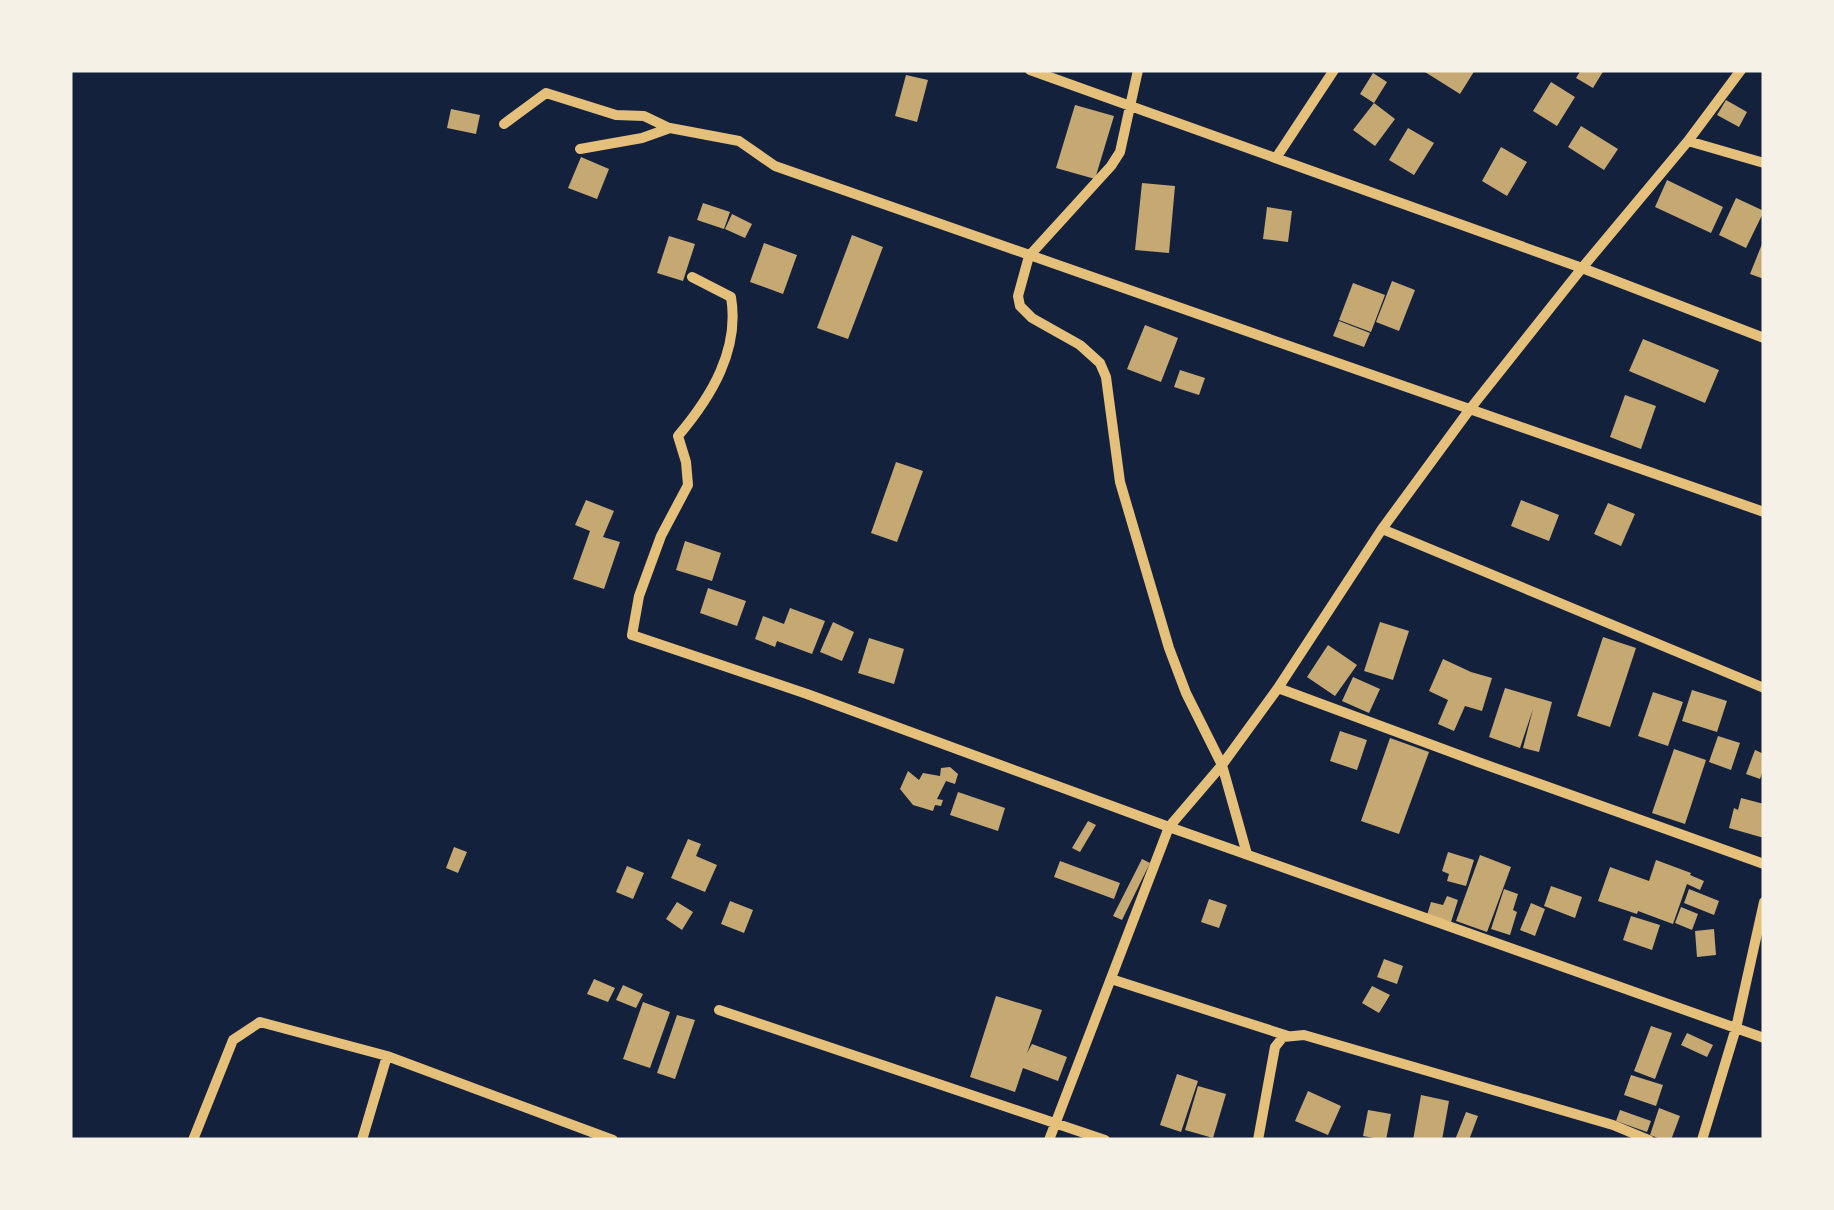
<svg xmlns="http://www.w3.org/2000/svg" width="1834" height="1210" viewBox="0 0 1834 1210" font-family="Rubik,sans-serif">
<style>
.building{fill:#c6a872}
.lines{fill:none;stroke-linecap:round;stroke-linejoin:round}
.minor{stroke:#e5c07b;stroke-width:10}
</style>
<rect width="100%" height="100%" fill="#14213d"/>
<path class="building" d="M1427 70H1475L1460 94 1425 72Z
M1581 70H1604L1593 88 1576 78Z
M1373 73 1387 82 1374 103 1360 94Z
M906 75 928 80 917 122 895 116Z
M1551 82 1575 97 1557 126 1533 111Z
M1726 100 1747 112 1739 127 1717 115Z
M1374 103 1395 119 1375 146 1353 130Z
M1075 105 1114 116 1095 179 1056 168Z
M451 109 480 115 476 134 447 128Z
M1581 126 1618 149 1604 170 1568 147Z
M1408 128 1434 143 1414 175 1389 160Z
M1501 147 1527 162 1507 196 1482 181Z
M581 157 609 169 597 199 568 188Z
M1667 180 1723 207 1711 233 1655 207Z
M1142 183 1175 186 1169 253 1135 250Z
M1736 198 1764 211 1746 248 1719 235Z
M703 203 730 212 724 229 697 220Z
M1267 207 1292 211 1288 242 1263 239Z
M732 214 752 224 745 238 725 229Z
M852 235 883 247 848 339 817 328Z
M669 236 695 244 683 281 657 273Z
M1764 239V279L1750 274Z
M764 243 797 255 783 294 750 282Z
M1392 281 1415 290 1399 331 1376 322Z
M1353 283 1385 295 1371 332 1339 320Z
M1339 321 1370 333 1364 347 1333 336Z
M1145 325 1178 338 1161 382 1127 369Z
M1643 339 1719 370 1705 403 1629 371Z
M1180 370 1205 378 1199 395 1174 387Z
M1625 395 1656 406 1641 449 1610 437Z
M896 462 923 471 897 542 871 533Z
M586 500 614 511 603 537 620 542 604 589 573 579 590 531 575 525Z
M1521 500 1559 515 1549 541 1511 526Z
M1608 503 1635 514 1621 546 1594 534Z
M685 541 721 553 712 581 676 570Z
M708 588 746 601 737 626 700 613Z
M790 608 825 621 812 654 777 641 775 647 755 639 763 616 784 624Z
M833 622 854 632 842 661 820 652Z
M1380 622 1409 631 1393 680 1364 671Z
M1603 637 1636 648 1610 727 1577 716Z
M869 638 904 649 894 684 858 673Z
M1328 645 1357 665 1335 696 1307 677Z
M1443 659 1471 672 1492 678 1482 711 1465 706 1454 731 1438 724 1448 700 1429 691Z
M1353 677 1380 689 1369 713 1342 701Z
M1505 688 1552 702 1539 752 1523 748 1533 709 1520 748 1489 737Z
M1692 690 1727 701 1717 732 1682 721Z
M1653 692 1683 702 1668 746 1638 736Z
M1340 731 1367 740 1357 770 1330 761Z
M1718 736 1740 743 1731 770 1709 762Z
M1390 738 1429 752 1399 834 1361 821Z
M1674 749 1706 760 1685 824 1652 813Z
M1755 750 1764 754V767L1760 779 1746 774Z
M950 767 958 774 955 784 946 781 937 799 943 800 941 806 935 805 933 811 913 805 900 789 908 771 919 780 923 773 940 776 941 768Z
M958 792 1005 808 998 831 950 815Z
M1741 798 1764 804V838L1729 828 1734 808 1738 810Z
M1088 821 1096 825 1080 852 1072 848Z
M688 839 701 844 696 856 717 865 705 892 671 878Z
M454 847 467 852 458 873 446 868Z
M1448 852 1474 860 1466 886 1447 881 1449 874 1442 871Z
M1480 855 1511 867 1487 932 1456 921Z
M1142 859 1150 863 1122 920 1113 916Z
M1656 860 1691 873 1690 875 1704 881 1700 890 1687 884 1673 924 1638 911 1637 914 1598 901 1610 867 1649 881Z
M1060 861 1120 883 1114 899 1054 877Z
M627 866 644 873 633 899 616 892Z
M1551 886 1582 897 1575 918 1544 906Z
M1504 889 1518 894 1513 910 1517 912 1510 935 1491 929Z
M1689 889 1719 901 1714 915 1684 903Z
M1447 896 1458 900 1451 922 1427 915 1431 902 1443 905Z
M1209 899 1227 905 1219 928 1201 922Z
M730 901 753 910 744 933 721 924Z
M677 902 693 912 682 930 666 919Z
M1531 903 1545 909 1535 936 1520 930Z
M1681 907 1698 914 1692 930 1675 923Z
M1631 916 1660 925 1652 950 1623 940Z
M1714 929 1716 955 1697 957 1695 931Z
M1384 959 1403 966 1397 984 1377 977Z
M594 979 615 988 608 1002 587 994Z
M623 985 643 994 636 1008 616 1000Z
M1372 986 1390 995 1379 1013 1362 1003Z
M996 996 1042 1010 1027 1053 1032 1044 1067 1057 1058 1081 1023 1068 1015 1092 970 1077Z
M643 1002 670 1012 650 1068 623 1059Z
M677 1015 695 1020 675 1079 657 1073Z
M1651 1026 1672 1033 1655 1079 1634 1071Z
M1687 1033 1713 1045 1707 1057 1681 1045Z
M1177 1074 1198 1081 1181 1132 1160 1125Z
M1631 1075 1663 1085 1656 1106 1624 1095Z
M1198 1086 1226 1094 1213 1138 1185 1130Z
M1308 1091 1341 1106 1328 1135 1295 1121Z
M1421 1095 1449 1101 1442 1140H1413Z
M1659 1108 1680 1116 1671 1140H1663L1650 1135Z
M1368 1110 1391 1114 1386 1140 1363 1136Z
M1620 1110 1651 1121 1647 1132 1616 1121Z
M1466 1112 1478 1116 1469 1140H1455Z"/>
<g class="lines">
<path class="minor" d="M1030 70 1582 268 1764 338
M1138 70 1120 152 1111 166 1029 256 1018 296 1020 306 1032 318 1080 345 1100 363 1106 377 1120 482 1169 648 1186 693 1222 765 1247 854
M504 124 546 93 616 115 644 116 669 128
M1688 141 1741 70
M580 149 642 138 670 128 739 141 775 166 1764 512
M1276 158 1334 70
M692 277 731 297C740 350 711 397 678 436L686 462 688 485 661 536 639 596 632 635 807 694 1169 827 1764 1038
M1382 529 1764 688
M1278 688 1478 762 1764 864
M1111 979 1288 1036
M719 1010 1105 1140
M193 1140 233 1040 260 1022 387 1056 613 1140
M362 1140 387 1056
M1049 1140 1169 827 1222 765 1278 688 1382 529 1470 409 1582 268 1688 141 1764 163
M1258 1140 1275 1047 1283 1037 1304 1035 1613 1125 1649 1140
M1702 1140 1736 1028 1764 902"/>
</g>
<rect width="1834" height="1210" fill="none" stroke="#f6f1e7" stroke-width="145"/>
</svg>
